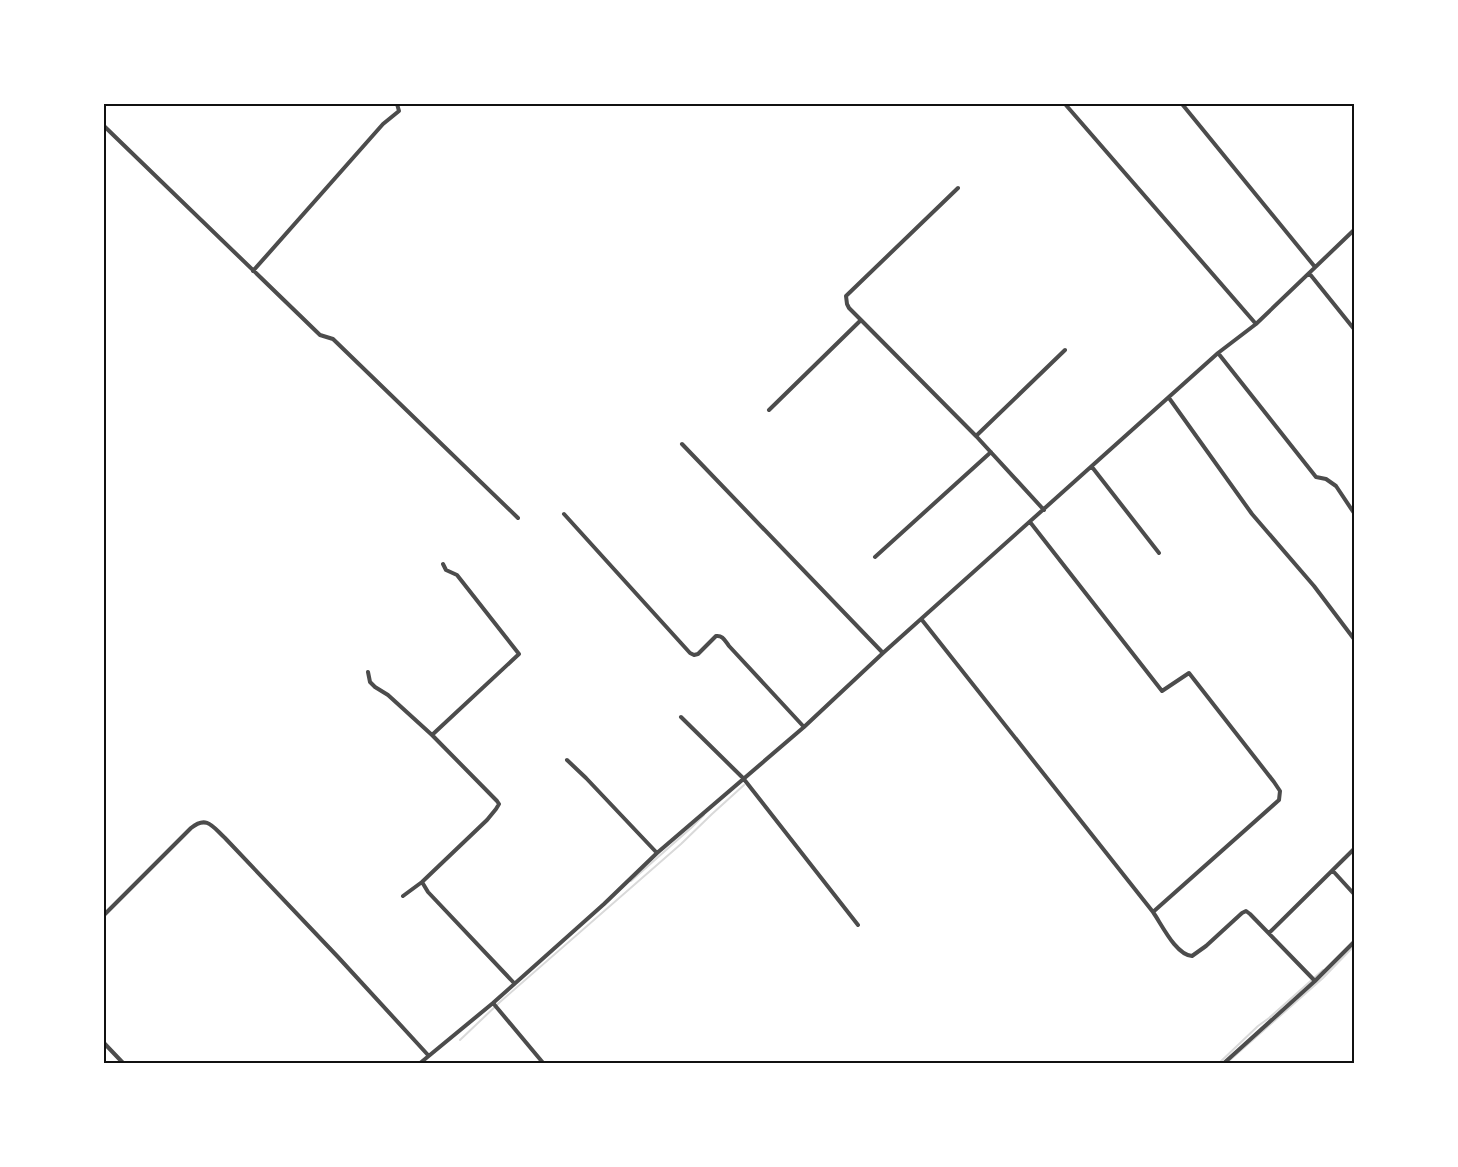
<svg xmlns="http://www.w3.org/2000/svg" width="1458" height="1167" viewBox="0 0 1458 1167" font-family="'Golos Text',sans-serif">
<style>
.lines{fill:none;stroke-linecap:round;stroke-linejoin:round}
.stream{stroke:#d9d9d9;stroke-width:2}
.minor{stroke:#4c4c4c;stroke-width:4}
.neatline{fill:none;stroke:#111;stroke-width:2}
</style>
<rect width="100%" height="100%" fill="#fff"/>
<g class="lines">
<path class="stream" d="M631 881 691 828 704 815
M460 1040 500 1002 681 844 712 814 744 785
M1230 1060 1323 978 1354 946
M1218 1064 1258 1026 1269 1018 1323 970"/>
<path class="minor" d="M1065 104 1256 324
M1182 104 1315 267
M104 126 320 335 333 339 518 518
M958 188 846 296 847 304 849 308 861 320 976 436 1044 510
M253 271 383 124 399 111 397 104
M1309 273 1354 329
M1218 353 1316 477 1326 479 1336 486 1354 513
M1169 398 1252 514 1314 586 1354 639
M769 410 861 320
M976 436 1065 350
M682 444 883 653
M1092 467 1159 553
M564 514 690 653 694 655 698 654 716 636C723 635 725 641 729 646L804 727
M1030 522 1162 691 1189 673 1274 782 1280 791 1279 800 1153 912
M875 557 991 452
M922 620 1153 912C1162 925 1176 955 1192 956L1206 946 1242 913 1246 911 1250 914 1315 981
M368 672 370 682 375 687 388 695 432 735 497 801 499 804 496 809 487 820 422 882 403 896
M681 717 743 778 858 925
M432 735 519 654 457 575 446 570 443 564
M567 760 586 778 657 853
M1333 871 1354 894
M422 882 428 892 514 983
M104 915 191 828C207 815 213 827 225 838L338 957 428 1055
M1269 933 1354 849
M493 1003 544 1064
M104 1043 124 1064
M419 1064 493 1003 604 904 657 853 804 727 883 653 1218 353 1256 324 1354 230
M1223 1064 1315 981 1354 942"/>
</g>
<rect width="1458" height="1167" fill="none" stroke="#ffffff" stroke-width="210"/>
<rect x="105" y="105" width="1248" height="957" class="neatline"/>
</svg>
